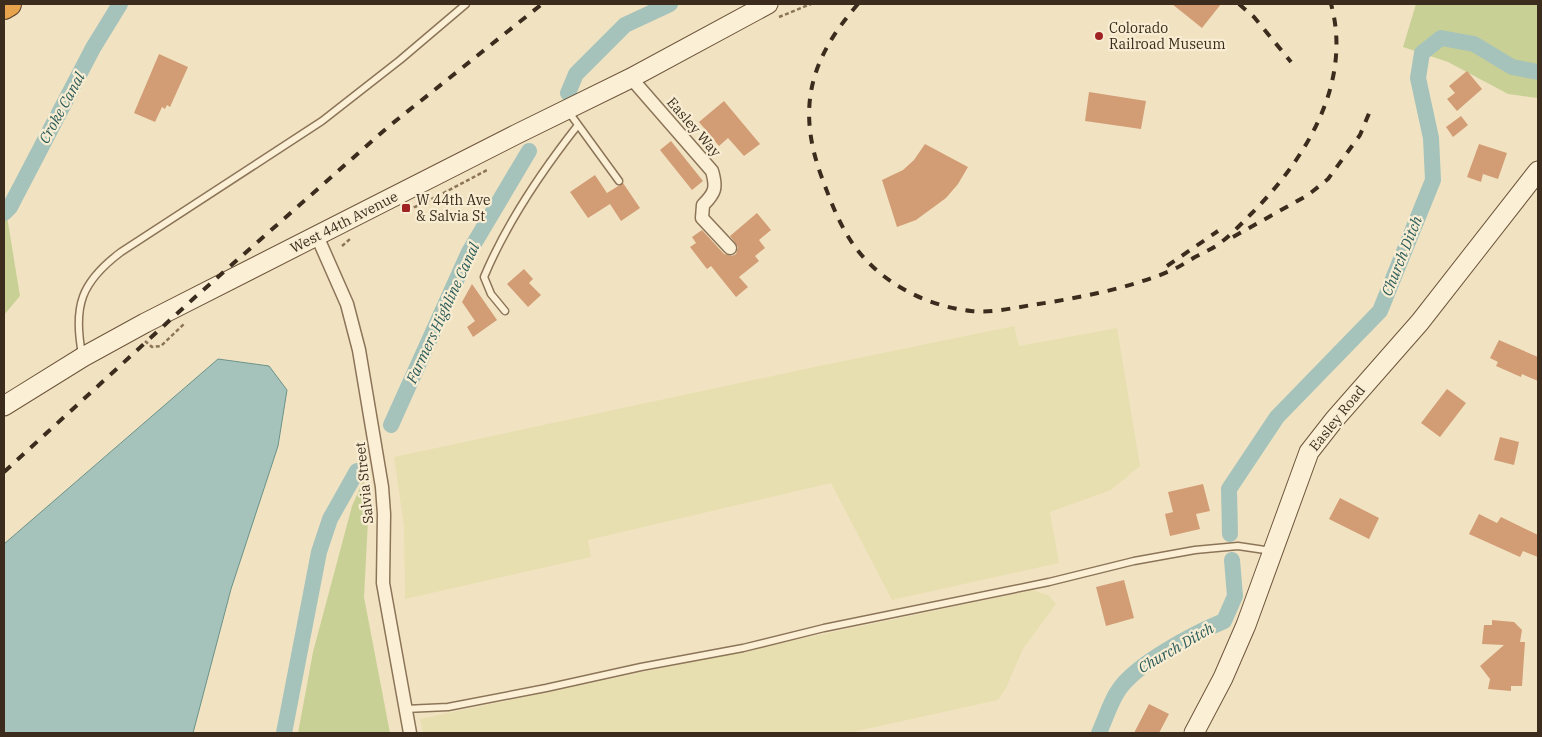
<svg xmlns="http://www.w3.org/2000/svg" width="1542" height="737" viewBox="0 0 1542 737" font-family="'IBM Plex Serif',serif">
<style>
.farmland{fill:#e7dfaf}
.green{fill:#c9d095}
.water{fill:#a5c3bb;stroke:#6b9289}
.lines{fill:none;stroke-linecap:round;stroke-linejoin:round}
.canal{stroke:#a5c3bb;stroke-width:16}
.building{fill:#d29c75}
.lane-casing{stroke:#8c7458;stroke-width:9}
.street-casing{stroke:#8c7458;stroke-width:15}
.secondary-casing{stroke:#6e553b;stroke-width:21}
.highway-casing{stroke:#5a422c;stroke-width:26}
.path{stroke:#8c7458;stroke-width:2.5;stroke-dasharray:4 2.5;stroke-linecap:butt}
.lane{stroke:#fbf0d6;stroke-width:6}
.street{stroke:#fbf0d6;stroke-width:12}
.secondary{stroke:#fbf0d6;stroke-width:19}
.highway{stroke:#e7a44c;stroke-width:24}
.rail{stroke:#3b2c1d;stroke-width:4;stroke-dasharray:9 9;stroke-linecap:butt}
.poi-dot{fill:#a02323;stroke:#f8edd2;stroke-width:2}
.labels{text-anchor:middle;stroke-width:4.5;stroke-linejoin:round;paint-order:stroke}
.poi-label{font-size:14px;fill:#3b2c1d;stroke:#f8edd2;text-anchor:start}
.street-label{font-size:14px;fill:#3b2c1d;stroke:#f8edd2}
.water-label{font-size:15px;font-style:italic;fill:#2b5c59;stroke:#f8edd2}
</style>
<rect width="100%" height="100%" fill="#f1e3c2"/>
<path class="farmland" d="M1014 326 1019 346 1117 328 1140 466 1111 490 1050 512 1059 563 892 600 831 483 588 540 591 557 405 599 404 526 394 457 800 370Z
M1033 590 1048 595 1056 604 1023 649 1006 688 998 700 848 733H423L420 719Z"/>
<path class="green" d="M1416 4H1538V98L1508 94 1448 62 1403 47Z
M4 198 20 296 4 315Z
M364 479 368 521 364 597 390 733H298L313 652 352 506Z"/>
<path class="water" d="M218 359 269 366 287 390 278 446 231 589 193 733H4V544Z"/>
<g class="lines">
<path class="canal" d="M568 93 576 74 625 25 670 4
M4 213 10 207 93 48 120 4
M391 425 469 252 529 151
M1230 534 1229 489 1277 417 1380 311 1433 180 1431 138 1418 78 1422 53 1441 38 1474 44 1512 67 1538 72
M284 733 319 552 330 519 357 471
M1099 733C1105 720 1110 703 1118 691 1135 664 1195 633 1224 621L1235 596 1232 560"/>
</g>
<path class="building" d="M1172 4H1221L1202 28Z
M159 54 188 67 170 107 167 105 165 109 162 107 155 122 134 113Z
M1467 71 1482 89 1457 111 1447 99 1455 93 1449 86Z
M1089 92 1146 101 1141 129 1085 121Z
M724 101 760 144 744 156 728 138 719 146 699 122Z
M1461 116 1468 125 1453 137 1446 127Z
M671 141 703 181 692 190 660 150Z
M925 144 968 167 958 184 946 198 916 220 897 227 882 180 903 170 914 160Z
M1479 144 1507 153 1498 179 1483 174 1481 182 1467 177Z
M595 175 607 193 623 183 640 208 621 221 610 204 588 218 570 192Z
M757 213 771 230 759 240 765 248 755 256 759 261 739 277 748 287 736 297 711 266 707 269 690 247 696 243 692 237 702 230 724 254 732 256 736 254 738 247 730 236Z
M524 269 533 279 529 283 541 295 528 307 507 284Z
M472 284 497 320 473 337 467 327 475 321 462 302Z
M1499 340 1538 357V381L1522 374 1521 377 1496 366 1498 362 1490 358Z
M1447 389 1466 403 1440 437 1421 423Z
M1500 437 1519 442 1514 465 1494 460Z
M1203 484 1210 511 1196 514 1200 529 1170 536 1165 514 1173 512 1168 492Z
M1340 498 1379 518 1369 539 1329 519Z
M1479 514 1497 523 1501 517 1538 535V557L1523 551 1520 557 1469 534Z
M1124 580 1134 618 1106 626 1096 587Z
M1492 620 1514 622 1522 630 1520 642H1525L1522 686H1511V691L1488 689 1490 679 1480 666 1504 645 1482 644 1484 625H1492Z
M1149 704 1169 714 1159 733H1134Z"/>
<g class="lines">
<g class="lane-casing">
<path id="lane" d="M568 111 619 181
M505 311 491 294 484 277C507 222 541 172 578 125
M82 354C73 306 81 282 121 252L322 121 400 60 466 4
M405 709 448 707 546 688 641 667 743 648 824 628 1049 582 1134 561 1195 550 1238 546 1272 551"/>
</g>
<g class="street-casing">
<path id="street" d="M631 78 712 171C717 188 715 193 703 205L702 218 730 248
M317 236 347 304 359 350 382 487 384 514 383 583 410 733"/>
</g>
<g class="secondary-casing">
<path id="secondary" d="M4 406 83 357 145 323 517 134 631 78 768 4
M1194 733 1223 678 1246 625 1309 452 1334 420 1420 322 1538 171"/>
</g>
<g class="highway-casing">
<path id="highway" d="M4 7 9 4"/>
</g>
<path class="path" d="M779 17 811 4
M402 213 436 197 489 169
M342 246 350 239
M145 341 152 347 161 346 185 323"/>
<use href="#lane" class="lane"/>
<use href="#street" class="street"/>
<use href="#secondary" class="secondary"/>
<use href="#highway" class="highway"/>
<path class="rail" d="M858 4C810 59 796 108 822 178 834 210 845 240 870 264 896 290 934 307 971 311 991 313 1013 308 1032 305 1078 298 1127 289 1170 271 1180 267 1189 260 1199 255 1204 252 1210 250 1216 246 1228 238 1240 225 1251 214 1305 160 1353 83 1331 4
M1239 4 1254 17 1291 62
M1233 237 1308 195 1328 179 1360 135 1370 111
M1167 266 1218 231
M4 472 193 299 388 127 542 4"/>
</g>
<g class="poi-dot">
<circle cx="1099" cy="36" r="5"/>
<rect x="401" y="203" width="10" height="10" rx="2.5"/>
</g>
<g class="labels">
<g class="poi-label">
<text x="1109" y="33">Colorado<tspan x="1109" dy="16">Railroad Museum</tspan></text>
<text x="416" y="205">W 44th Ave<tspan x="416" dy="16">&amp; Salvia St</tspan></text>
</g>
<g class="street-label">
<text transform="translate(694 127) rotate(49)" y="5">Easley Way</text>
<text transform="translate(344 222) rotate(-27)" y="5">West 44th Avenue</text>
<text transform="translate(1337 418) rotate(-51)" y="5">Easley Road</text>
<text transform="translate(364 483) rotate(-96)" y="5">Salvia Street</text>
</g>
<g class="water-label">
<text transform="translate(62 108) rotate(-61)" y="5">Croke Canal</text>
<text transform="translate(1402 256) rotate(-68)" y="5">Church Ditch</text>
<text transform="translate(443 313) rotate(-65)" y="5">Farmers Highline Canal</text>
<text transform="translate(1176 648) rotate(-30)" y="5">Church Ditch</text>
</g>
</g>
<rect width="1542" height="737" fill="none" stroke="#3b2c1d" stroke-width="10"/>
</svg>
